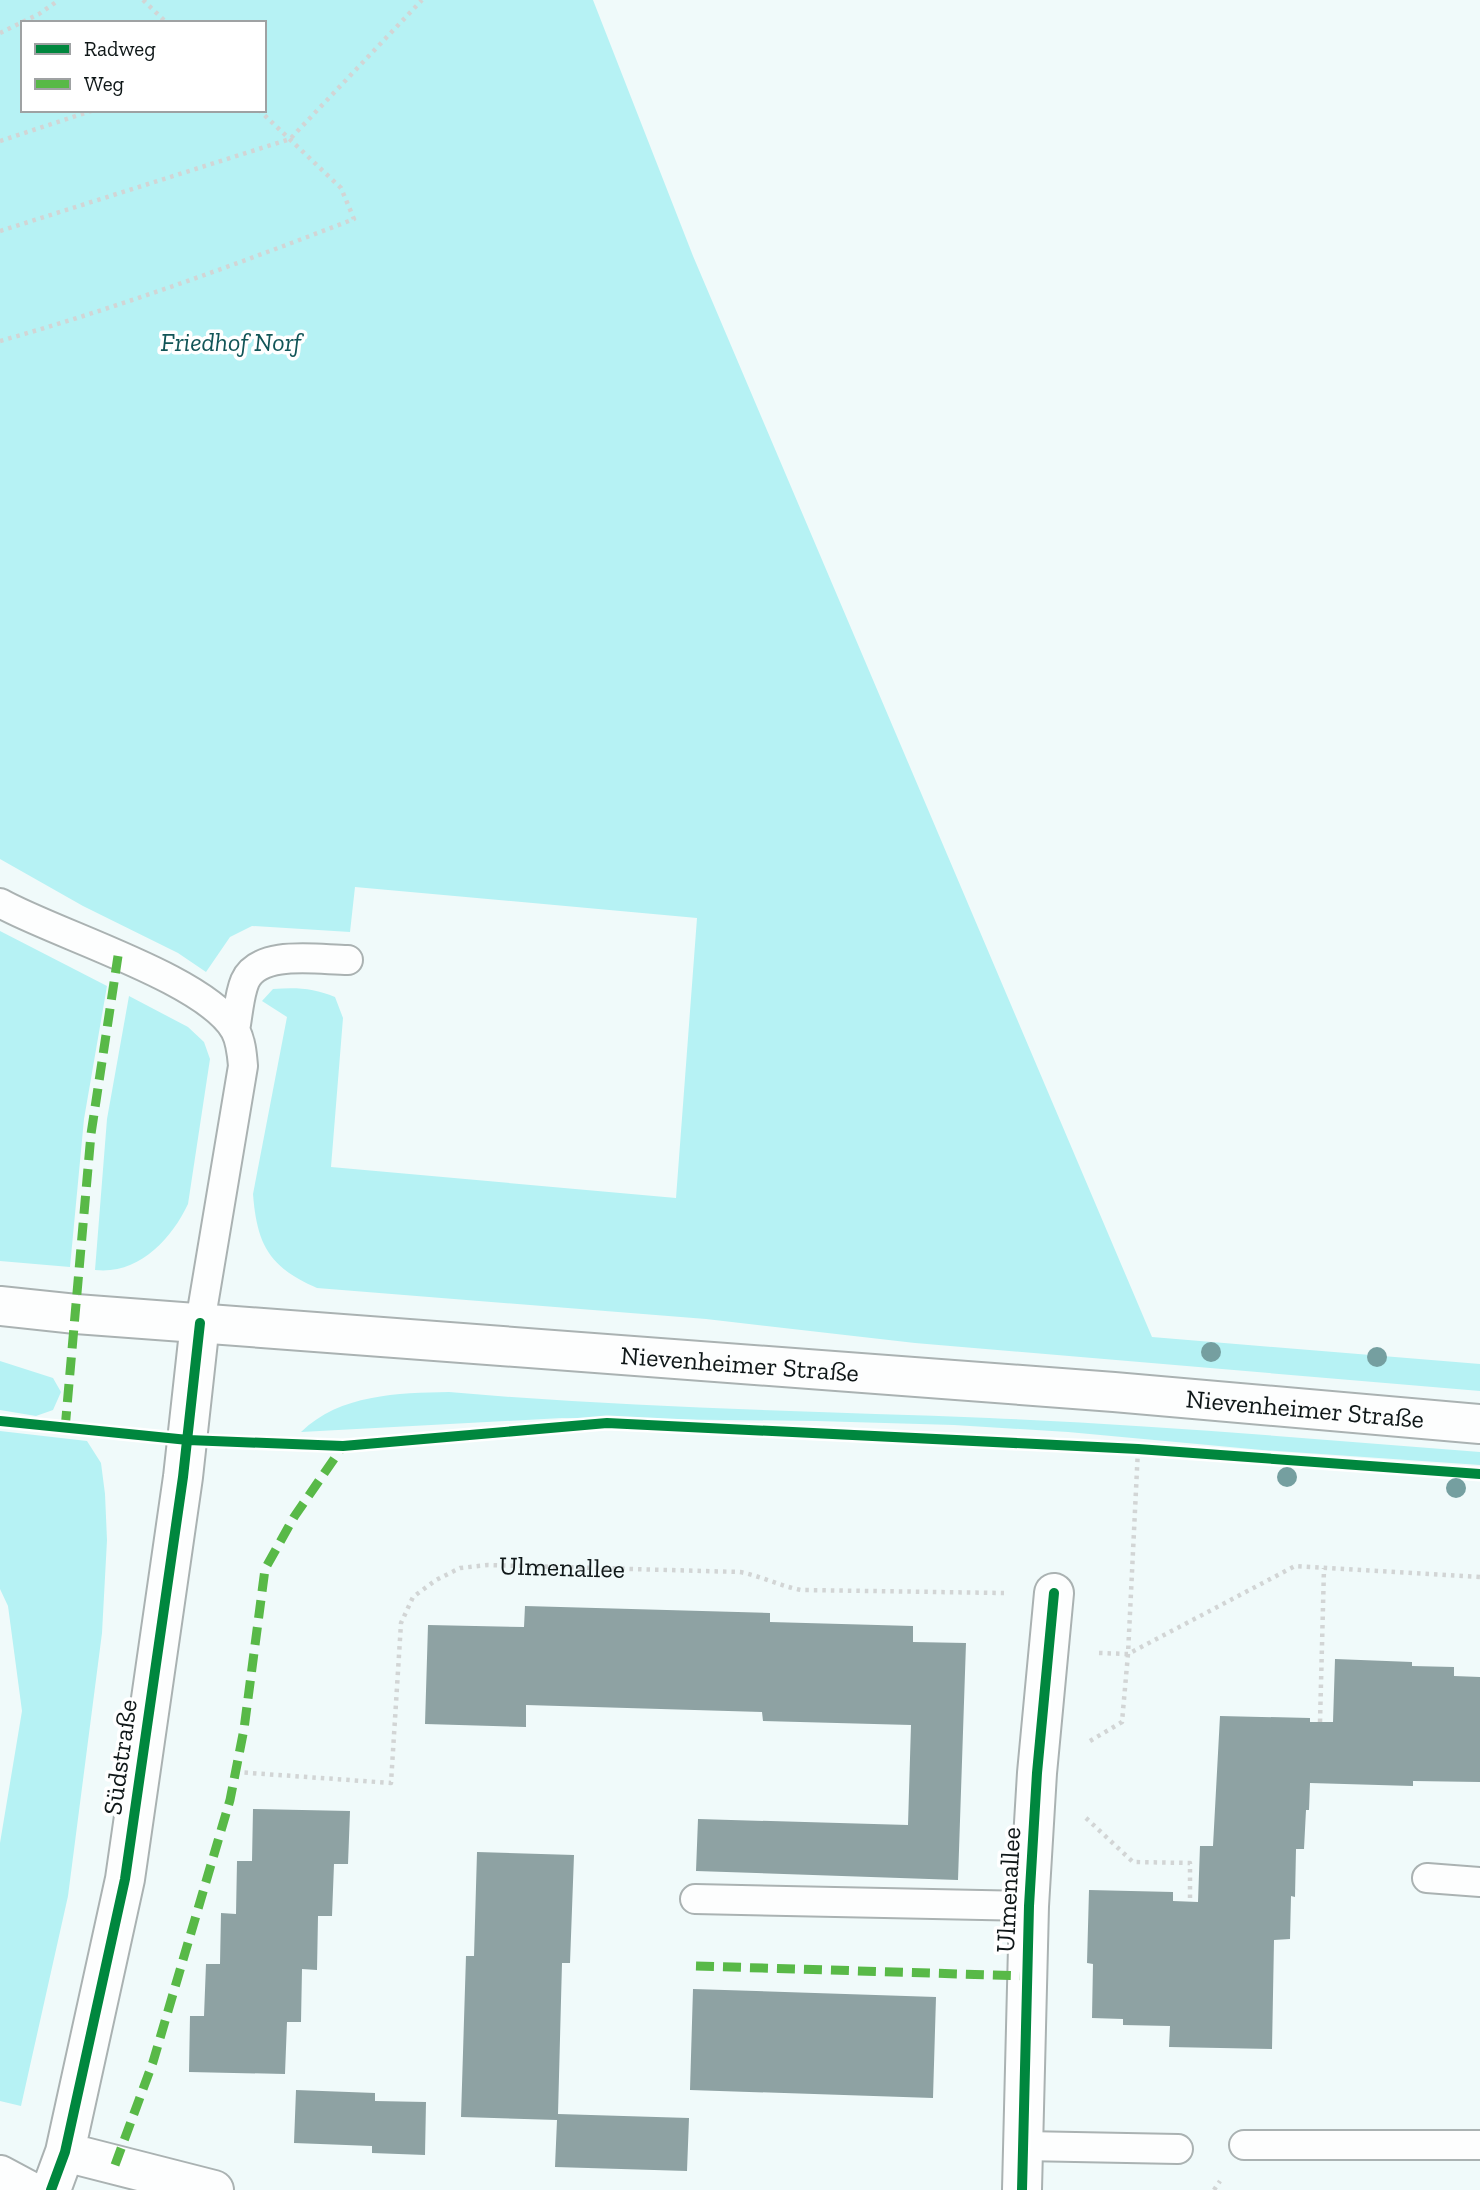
<svg xmlns="http://www.w3.org/2000/svg" width="1480" height="2190" viewBox="0 0 1480 2190" font-family="'Zilla Slab',serif">
<style>
.green{fill:#b6f2f4;fill-rule:evenodd}
.building{fill:#8ea2a3}
.lines{fill:none;stroke-linecap:round;stroke-linejoin:round}
.service-casing{stroke:#aab2b2;stroke-width:32}
.minor-casing{stroke:#aab2b2;stroke-width:42}
.secondary-casing{stroke:#aab2b2;stroke-width:42}
.path{stroke:#d2d5d5;stroke-width:4.5;stroke-dasharray:3.5 5;stroke-linecap:butt}
.service{stroke:#fdfefe;stroke-width:28}
.minor{stroke:#fdfefe;stroke-width:38}
.secondary{stroke:#fdfefe;stroke-width:38}
.quiet{stroke:#58b947;stroke-width:9;stroke-dasharray:18 9;stroke-linecap:butt}
.cycleway-casing{stroke:#fff;stroke-width:15}
.cycleway{stroke:#00873e;stroke-width:10}
.tree{fill:#759fa0}
.labels{text-anchor:middle;stroke-width:7;stroke-linejoin:round;paint-order:stroke}
.park-label{font-size:26px;font-style:italic;fill:#115557;stroke:#fff}
.street-label{font-size:26px;fill:#0f1718;stroke:#fff}
</style>
<rect width="100%" height="100%" fill="#f0fafa"/>
<path class="green" d="M0 0H593L693 256 1152 1337 1480 1364V1391L915 1343 706 1319 317 1288C269 1267 257 1245 253 1194L287 1017 262 1001 273 989C296 987 314 988 335 997L343 1018 331 1167 676 1198 697 918 355 887 350 932 252 926 230 937 206 972 178 953 83 906 0 859ZM23 23H264V110H23Z
M0 931 107 986 84 1119 70 1267 0 1261Z
M129 996 188 1027 204 1042 210 1059 188 1204C171 1240 138 1275 95 1270L107 1119Z
M0 1361 53 1378 61 1392 53 1410 36 1416 0 1410Z
M449 1392C628 1408 809 1411 989 1418 1153 1425 1316 1439 1480 1452V1465L1262 1450 1068 1432 954 1425 816 1421 562 1418 301 1432C340 1394 398 1393 449 1392Z
M0 1431 87 1441 101 1463 105 1494 107 1540 102 1633 68 1896 21 2106 0 2101V1843L22 1711 8 1606 0 1589Z"/>
<path class="building" d="M525 1606 770 1613V1622L913 1626V1642L966 1643 958 1880 696 1871 698 1819 908 1825 911 1725 763 1721 762 1712 526 1705V1727L425 1724 428 1625 524 1627Z
M1335 1659 1412 1662V1666L1454 1667V1676L1480 1677V1782L1413 1781V1786L1310 1783 1309 1810H1306L1304 1849H1296L1295 1897 1291 1896 1290 1939 1274 1940 1272 2049 1169 2047 1170 2026 1123 2025V2019L1092 2018 1093 1964 1087 1963 1089 1890 1173 1892V1901L1198 1902 1200 1846H1213L1220 1716 1310 1718V1722H1333Z
M253 1809 350 1811 348 1864H334L332 1916H318L317 1970 302 1969 301 2022H287L285 2074 189 2072 190 2016H204L206 1964H220L221 1913 236 1914 237 1861H252Z
M477 1852 574 1855 570 1963H562L558 2114 689 2118 687 2171 555 2167 557 2120 461 2117 466 1956H474Z
M693 1989 936 1997 933 2098 690 2090Z
M296 2090 375 2093V2101L426 2102 425 2155 372 2153V2146L294 2143Z"/>
<g class="lines">
<g class="service-casing">
<path id="service" d="M0 903C55 934 206 979 235 1030 241 1041 242 1054 243 1066L200 1323
M235 1030C238 1015 239 995 245 981 259 949 319 960 348 960
M1427 1878 1480 1882
M695 1899 1029 1906
M1244 2145H1480
M1024 2146 1178 2149"/>
</g>
<g class="minor-casing">
<path id="minor" d="M65 2152 214 2190
M0 2175 28 2190
M51 2190 65 2152 125 1879 183 1477 200 1323
M1022 2190 1029 1906 1037 1773 1054 1593"/>
</g>
<g class="secondary-casing">
<g id="secondary">
<path id="s2" d="M0 1306 76 1314 1114 1392 1480 1424"/>
</g>
</g>
<g class="path">
<path d="M143 0 167 23"/>
<path d="M0 33 39 14 59 0"/>
<path d="M0 141 94 110"/>
<path d="M0 231 290 139 422 0"/>
<path d="M0 341C120 307 238 264 354 219L341 188 259 110"/>
<path d="M1099 1653 1128 1654 1295 1566 1480 1577"/>
<path d="M1320 1722 1324 1568"/>
<path d="M1090 1741 1122 1722 1128 1654 1138 1449"/>
<path id="s1" d="M236 1772 391 1783 401 1623 413 1597 436 1580 460 1568 488 1565 740 1572C761 1576 780 1586 801 1590L1004 1593"/>
<path d="M1086 1818 1133 1862 1190 1863V1902"/>
<path d="M1214 2190 1220 2181"/>
</g>
<use href="#service" class="service"/>
<use href="#minor" class="minor"/>
<use href="#secondary" class="secondary"/>
<path class="quiet" d="M65 1429 91 1134 118 956
M696 1966 1027 1976
M115 2165 153 2062 230 1800 244 1729 265 1569 294 1517 343 1446"/>
<g class="cycleway-casing">
<path id="cycleway" d="M0 1421 188 1440 343 1446 607 1423 1138 1449 1480 1474
M51 2190 65 2152 125 1879 183 1477 200 1323
M1022 2190 1029 1906 1037 1773 1054 1593"/>
</g>
<use href="#cycleway" class="cycleway"/>
</g>
<g class="tree">
<circle cx="1211" cy="1352" r="10"/>
<circle cx="1377" cy="1357" r="10"/>
<circle cx="1287" cy="1477" r="10"/>
<circle cx="1456" cy="1488" r="10"/>
</g>
<g class="labels">
<g class="park-label">
<text x="231" y="351">Friedhof Norf</text>
</g>
<g class="street-label">
<text dy="9" stroke="none"><textPath href="#s2" startOffset="742">Nievenheimer Straße</textPath></text>
<text dy="9" stroke="none"><textPath href="#s2" startOffset="1309">Nievenheimer Straße</textPath></text>
<text dy="9" stroke="none"><textPath href="#s1" startOffset="502">Ulmenallee</textPath></text>
<text transform="translate(120 1757) rotate(-82)" y="9">Südstraße</text>
<text transform="translate(1008 1890) rotate(-87)" y="9">Ulmenallee</text>
</g>
</g>
<rect x="21" y="21" width="245" height="91" fill="#ffffff" stroke="#9fa2a3" stroke-width="2"/>
<rect x="35" y="44" width="35" height="10" fill="#00873e" stroke="#9fa2a3" stroke-width="2"/>
<text x="84" y="56" font-size="21" fill="#0f1718">Radweg</text>
<rect x="35" y="79" width="35" height="10" fill="#58b947" stroke="#9fa2a3" stroke-width="2"/>
<text x="84" y="91" font-size="21" fill="#0f1718">Weg</text>
</svg>
